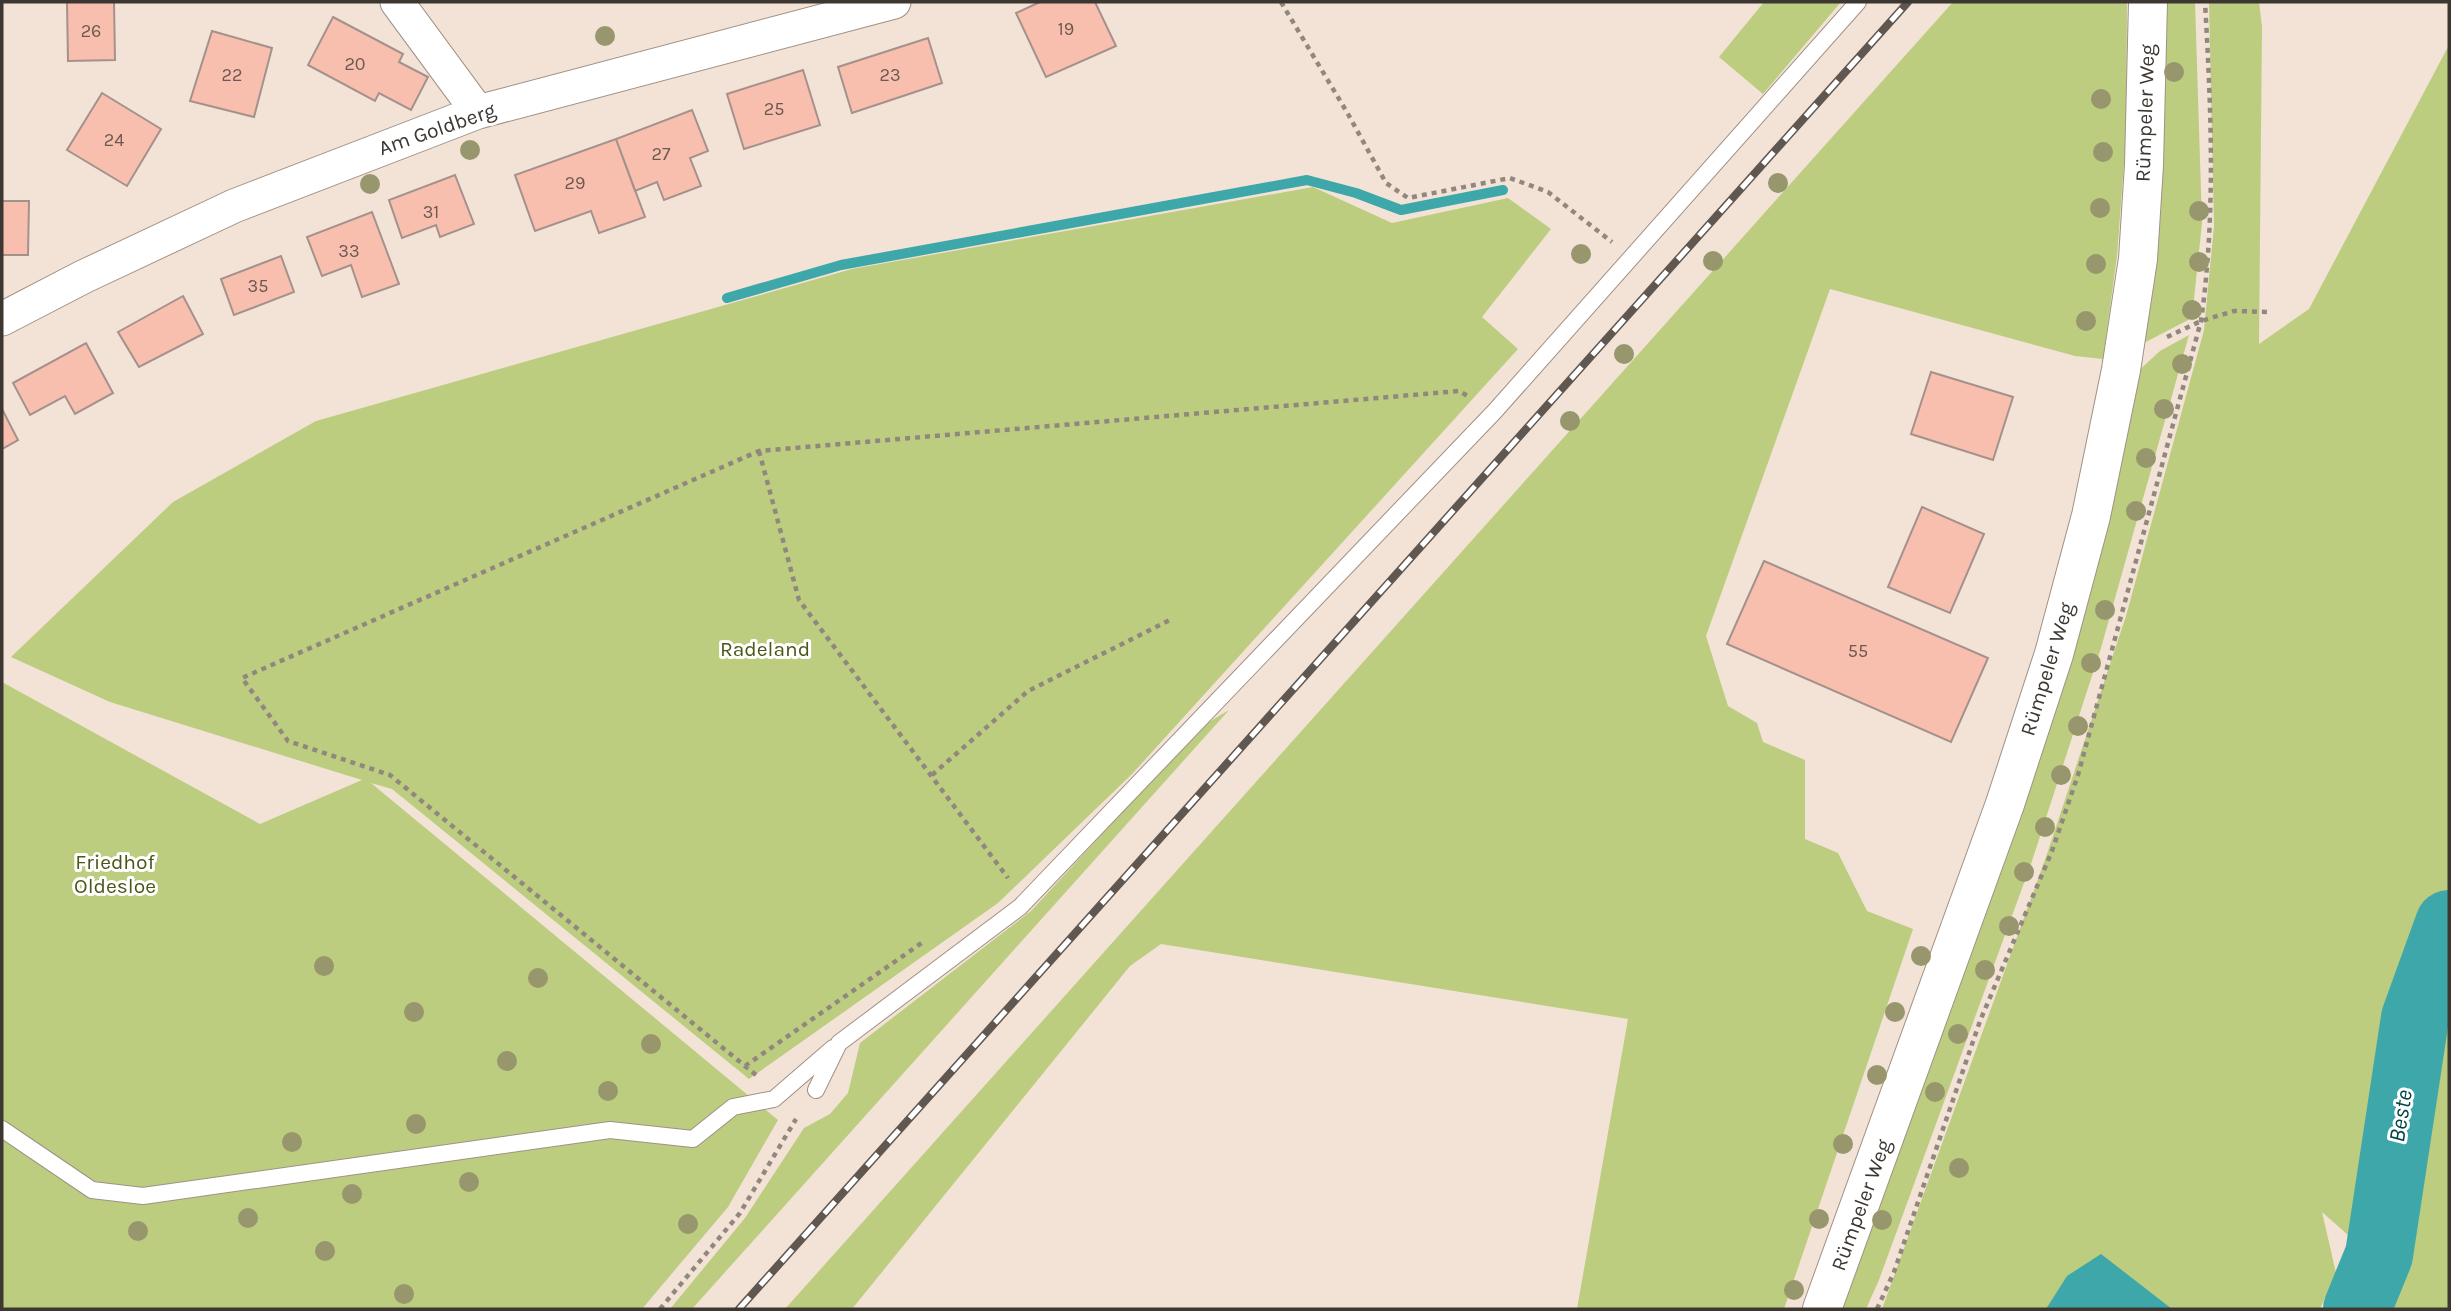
<svg xmlns="http://www.w3.org/2000/svg" width="2451" height="1311" viewBox="0 0 2451 1311" font-family="Karla,sans-serif">
<style>
.green{fill:#bccd80}
.water{fill:#3ea7a9}
.lines{fill:none;stroke-linecap:round;stroke-linejoin:round}
.stream{stroke:#3ea7a9;stroke-width:10}
.river{stroke:#3ea7a9;stroke-width:68}
.building{fill:#f8bfae;stroke:#a4918b;stroke-width:2}
.lane-casing{stroke:#a09185;stroke-width:18}
.street-casing{stroke:#a09185;stroke-width:35}
.secondary-casing{stroke:#a09185;stroke-width:40}
.path{stroke:#92877e;stroke-width:4.5;stroke-dasharray:5 5;stroke-linecap:butt}
.lane{stroke:#fff;stroke-width:16}
.street{stroke:#fff;stroke-width:33}
.secondary{stroke:#fff;stroke-width:38}
.rail-casing{stroke:#605751;stroke-width:8}
.rail{stroke:#fff;stroke-width:5;stroke-dasharray:16;stroke-linecap:butt}
.tree{fill:#97966c}
.labels{text-anchor:middle;stroke-width:6;stroke-linejoin:round;paint-order:stroke}
.number-label{font-size:18px;fill:#6c5951}
.street-label{font-size:21px;fill:#3d3732;stroke:#fff}
.park-label{font-size:21px;fill:#4b5715;stroke:#fff}
.water-label{font-size:23px;font-style:italic;fill:#014446;stroke:#fff}
</style>
<rect width="100%" height="100%" fill="#f3e2d6"/>
<path class="green" d="M1764 2H1841L1763 94 1719 57Z
M1953 2H2127L2126 136 2117 256 2103 359 2075 356 1830 289 1706 636 1728 706 1757 723 1763 742 1805 760V839L1838 853 1867 911 1913 929 1784 1309H1577L1628 1019 1161 944 1130 966 852 1309H785Z
M2161 2H2195L2202 223 2192 318 2140 345Z
M2209 2H2259L2262 27 2259 344 2309 309 2449 45V1309H2386L2399 1280 2322 1212 2336 1273 2320 1309H1882L2046 857 2126 616 2204 330 2214 226Z
M1313 187 1392 223 1508 198 1551 229 1482 317 1518 349 1132 774 998 903 749 1079 392 789 371 783 778 1120 728 1207 642 1309H2V682L260 824 362 780 110 702 11 657 173 502 316 421 852 269Z
M2189 335 2101 648 2032 861 1879 1280 1866 1309H1840L2135 374 2160 351Z
M1229 710 692 1309H670L745 1218 804 1128 830 1114 848 1093 860 1043 1031 911 1201 727Z"/>
<path class="water" d="M2101 1254 2172 1309H2046L2067 1276Z"/>
<g class="lines">
<path class="stream" d="M727 298 841 265 1307 180 1356 193 1401 210 1503 190"/>
<path class="river" d="M2357 1309 2379 1255 2415 1018 2449 924"/>
</g>
<path class="building" d="M67 2H114L115 60 68 61Z
M1040 2H1095L1116 46 1046 77 1016 13Z
M333 17 403 54 399 62 428 77 411 110 379 93 375 101 308 65Z
M212 31 272 48 254 117 190 101Z
M928 38 942 83 852 113 838 67Z
M803 70 820 125 744 149 727 94Z
M102 93 161 129 127 186 67 150Z
M692 110 708 151 690 158 701 186 664 200 657 182 635 191 616 139Z
M616 139 645 217 599 233 591 211 535 231 515 175Z
M455 175 474 224 440 237 436 225 402 238 389 200Z
M2 201H29L28 255H2Z
M372 212 399 284 362 297 351 265 322 276 307 237Z
M281 256 294 292 234 315 221 279Z
M183 296 203 334 139 367 118 332Z
M86 343 113 393 75 414 65 396 30 415 13 383Z
M1931 372 2013 397 1993 460 1911 434Z
M2 409 18 440 2 449Z
M1922 507 1984 534 1950 613 1888 587Z
M1764 561 1988 658 1951 742 1727 644Z"/>
<g class="lines">
<g class="lane-casing">
<path id="lane" d="M816 1090 839 1043 1020 907 1495 411 1858 2
M2 1129 92 1190 143 1196 610 1130 693 1139 733 1107 774 1099 833 1048"/>
</g>
<g class="street-casing">
<path id="street" d="M397 2 478 112
M2 319 83 277 234 206 478 112 894 2"/>
</g>
<g class="secondary-casing">
<path id="secondary" d="M1822 1309 2005 804 2054 654 2091 516 2121 370 2138 259 2144 165 2148 2"/>
</g>
<path class="path" d="M1281 2 1348 114 1386 183 1408 198 1510 178 1548 192 1612 242
M2167 337 2201 321 2234 311 2269 312
M759 451 799 600 1008 878
M932 775 1028 691 1172 619
M745 1066 923 942
M756 1075 390 775 288 741 242 678 759 451 1459 391 1471 398
M660 1309 740 1213 796 1119
M1877 1309 1894 1272 1980 1021 2052 851 2078 775 2201 321C2216 215 2211 108 2205 2"/>
<use href="#lane" class="lane"/>
<use href="#street" class="street"/>
<use href="#secondary" class="secondary"/>
<g class="rail-casing">
<path id="rail" d="M739 1309 1908 2"/>
</g>
<use href="#rail" class="rail"/>
</g>
<g class="tree">
<circle cx="605" cy="36" r="10"/>
<circle cx="2174" cy="72" r="10"/>
<circle cx="2101" cy="99" r="10"/>
<circle cx="470" cy="150" r="10"/>
<circle cx="2103" cy="152" r="10"/>
<circle cx="1778" cy="183" r="10"/>
<circle cx="370" cy="184" r="10"/>
<circle cx="2100" cy="208" r="10"/>
<circle cx="2199" cy="211" r="10"/>
<circle cx="1581" cy="254" r="10"/>
<circle cx="1713" cy="261" r="10"/>
<circle cx="2199" cy="262" r="10"/>
<circle cx="2096" cy="264" r="10"/>
<circle cx="2192" cy="310" r="10"/>
<circle cx="2086" cy="321" r="10"/>
<circle cx="1624" cy="354" r="10"/>
<circle cx="2182" cy="364" r="10"/>
<circle cx="2164" cy="409" r="10"/>
<circle cx="1570" cy="421" r="10"/>
<circle cx="2146" cy="458" r="10"/>
<circle cx="2136" cy="511" r="10"/>
<circle cx="2105" cy="610" r="10"/>
<circle cx="2091" cy="663" r="10"/>
<circle cx="2078" cy="726" r="10"/>
<circle cx="2061" cy="775" r="10"/>
<circle cx="2045" cy="827" r="10"/>
<circle cx="2024" cy="872" r="10"/>
<circle cx="2009" cy="926" r="10"/>
<circle cx="1921" cy="956" r="10"/>
<circle cx="324" cy="966" r="10"/>
<circle cx="1985" cy="970" r="10"/>
<circle cx="538" cy="978" r="10"/>
<circle cx="414" cy="1012" r="10"/>
<circle cx="1895" cy="1012" r="10"/>
<circle cx="1958" cy="1034" r="10"/>
<circle cx="651" cy="1044" r="10"/>
<circle cx="507" cy="1061" r="10"/>
<circle cx="1877" cy="1075" r="10"/>
<circle cx="608" cy="1091" r="10"/>
<circle cx="1935" cy="1092" r="10"/>
<circle cx="416" cy="1124" r="10"/>
<circle cx="292" cy="1142" r="10"/>
<circle cx="1843" cy="1144" r="10"/>
<circle cx="1959" cy="1168" r="10"/>
<circle cx="469" cy="1182" r="10"/>
<circle cx="352" cy="1194" r="10"/>
<circle cx="248" cy="1218" r="10"/>
<circle cx="1819" cy="1219" r="10"/>
<circle cx="1882" cy="1220" r="10"/>
<circle cx="688" cy="1224" r="10"/>
<circle cx="138" cy="1231" r="10"/>
<circle cx="325" cy="1251" r="10"/>
<circle cx="1794" cy="1290" r="10"/>
<circle cx="404" cy="1294" r="10"/>
</g>
<g class="labels">
<g class="number-label">
<text x="1066" y="35">19</text>
<text x="91" y="37">26</text>
<text x="355" y="70">20</text>
<text x="232" y="81">22</text>
<text x="890" y="81">23</text>
<text x="774" y="115">25</text>
<text x="114" y="146">24</text>
<text x="661" y="160">27</text>
<text x="575" y="189">29</text>
<text x="431" y="218">31</text>
<text x="349" y="257">33</text>
<text x="258" y="292">35</text>
<text x="1858" y="657">55</text>
</g>
<g class="street-label">
<text transform="translate(2145 113) rotate(-88)" y="7">Rümpeler Weg</text>
<text transform="translate(437 129) rotate(-19)" y="7">Am Goldberg</text>
<text transform="translate(2047 669) rotate(-73)" y="7">Rümpeler Weg</text>
<text transform="translate(1861 1205) rotate(-70)" y="7">Rümpeler Weg</text>
</g>
<g class="park-label">
<text x="765" y="656">Radeland</text>
<text x="115" y="869">Friedhof<tspan x="115" dy="24">Oldesloe</tspan></text>
</g>
<g class="water-label">
<text transform="translate(2400 1116) rotate(-81)" y="8">Beste</text>
</g>
</g>
<rect width="2451" height="1311" fill="none" stroke="#3d3732" stroke-width="7"/>
</svg>
